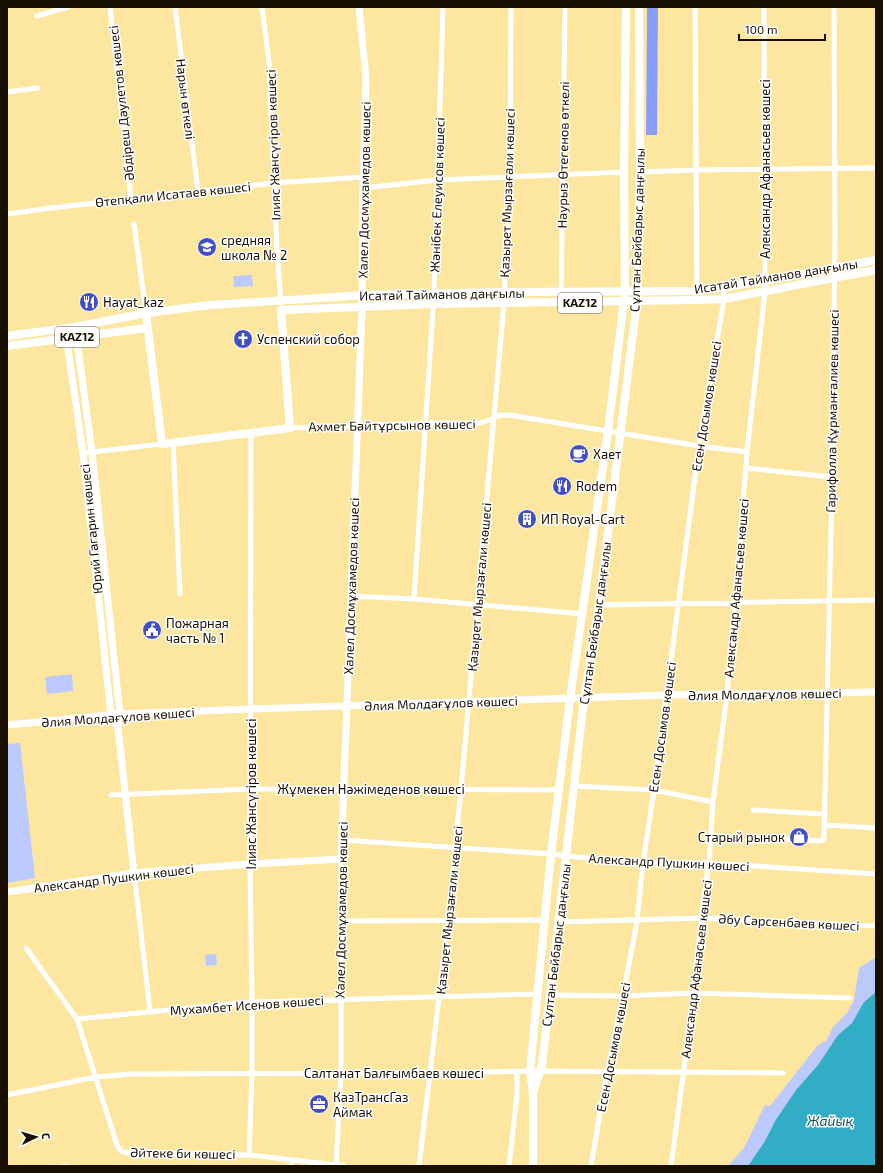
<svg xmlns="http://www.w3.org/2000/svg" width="883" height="1173" viewBox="0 0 883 1173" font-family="'Exo 2',sans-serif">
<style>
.green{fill:#bbc9fc}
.forest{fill:#899efa}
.water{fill:#31aec5}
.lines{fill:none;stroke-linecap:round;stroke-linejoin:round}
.pedestrian{stroke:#fff;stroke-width:4}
.minor{stroke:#fff;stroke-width:5}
.tertiary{stroke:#fff;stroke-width:7}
.secondary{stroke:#fff;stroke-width:7}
.primary{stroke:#fff;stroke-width:8}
.labels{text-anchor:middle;stroke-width:3;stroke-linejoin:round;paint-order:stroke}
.shield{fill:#fff;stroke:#5d574c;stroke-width:1}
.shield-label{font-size:12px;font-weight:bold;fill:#180f00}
.street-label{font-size:13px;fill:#180f00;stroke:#fff}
.poi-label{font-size:13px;fill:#180f00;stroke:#fff;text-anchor:start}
.water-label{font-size:14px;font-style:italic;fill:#105561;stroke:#fff}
</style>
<rect width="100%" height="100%" fill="#fde7a0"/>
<path class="green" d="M252 275 253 286 234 287 233 276Z
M72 674 73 691 47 694 45 677Z
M20 743 35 878 7 883V744Z
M216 954 217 965 206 966 205 955Z
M876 957V992L864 1002 852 1023 838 1035 818 1065 796 1090 775 1121 765 1141 748 1166H728L744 1148 765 1105 770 1106 818 1045 826 1041 833 1027 847 1013 854 1000 859 968Z"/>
<path class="forest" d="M647 8H658L657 135H646Z"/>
<path class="water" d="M876 992V1166H748L765 1141 775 1121 796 1090 818 1065 838 1035 852 1023 864 1002Z"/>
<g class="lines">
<path class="pedestrian" d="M63 1166H68"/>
<path class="minor" d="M110 7 131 199
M175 7 198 191
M262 7 269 62 277 251 281 303
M695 7 697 294
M37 16 68 7
M7 92 38 88
M640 172 696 170 876 168
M363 188 438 180 624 172
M7 214 51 208 275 183 363 177
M134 224 146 313
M561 303 565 7
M290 428 426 423H481L501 415H509L699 446 747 452
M173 442 180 594
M83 453 162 444
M746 468 831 477
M351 596 414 599 583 614
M414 599 434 294 443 7
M599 605 876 600
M574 786 654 790 713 802
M111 795 250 789 560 790
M753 810 825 814
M825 825 876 828
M754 838 820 841 823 840 824 837 832 486 835 235 834 7
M342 840 551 854 567 856 643 863H709L876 874
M134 873 150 1011
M341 921 544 920
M559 922 701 918 876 926
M26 948 77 1019 117 1145 121 1151 127 1153 249 1155 344 1166
M550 995 623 996 694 993 850 998
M77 1019 252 1002 537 994
M7 1095 96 1077 132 1074 430 1073 530 1071 783 1073
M249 1155 252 1073V1002L250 864 251 432
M336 1165 341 1073V859
M291 1166 292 1160
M419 1166 448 921 461 789 504 303 510 177 511 7
M509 1166 517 1095V1072
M591 1166 607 1072 623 996 637 921 643 863 654 790 699 446 724 299V287
M671 1166 694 993 701 918 709 863 713 802 727 694 735 603 747 452 765 291 764 7"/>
<path class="tertiary" d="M75 327 92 452 120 714 118 728 134 873
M65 328 83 453 111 715 118 728
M7 892 134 873 250 864 341 859 362 307 363 188 366 78 359 7"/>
<path class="secondary" d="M7 725 120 714 251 709 667 695 876 692"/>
<path class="primary" d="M146 313 162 444 290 428 281 310 434 304 697 300 724 299 876 270
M7 336 75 327 146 313 210 305 366 295 504 292 698 291 765 281 876 260
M7 346 147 328
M534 1090 542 1065 584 699 599 605 637 301 640 172 639 7
M533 1166V1093L530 1071 551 854 570 699 608 431 625 292 624 172 626 7"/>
</g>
<defs>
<g id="school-disc" transform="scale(1)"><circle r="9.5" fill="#424fc4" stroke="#fff"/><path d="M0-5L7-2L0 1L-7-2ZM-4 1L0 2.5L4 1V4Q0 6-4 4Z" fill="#fff"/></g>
<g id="restaurant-disc" transform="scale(1)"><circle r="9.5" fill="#424fc4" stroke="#fff"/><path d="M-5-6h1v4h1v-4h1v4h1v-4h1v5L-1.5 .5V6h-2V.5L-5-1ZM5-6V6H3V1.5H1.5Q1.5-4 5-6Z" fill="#fff"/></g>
<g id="church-disc" transform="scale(1)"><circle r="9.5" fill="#424fc4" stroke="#fff"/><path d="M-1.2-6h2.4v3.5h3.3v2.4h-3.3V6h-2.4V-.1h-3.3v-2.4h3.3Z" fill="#fff"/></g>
<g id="cafe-disc" transform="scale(1)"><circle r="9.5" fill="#424fc4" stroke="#fff"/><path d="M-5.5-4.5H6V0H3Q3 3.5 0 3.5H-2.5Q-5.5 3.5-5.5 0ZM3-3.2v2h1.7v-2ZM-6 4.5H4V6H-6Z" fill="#fff"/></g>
<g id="building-disc" transform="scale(1)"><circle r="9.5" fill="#424fc4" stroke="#fff"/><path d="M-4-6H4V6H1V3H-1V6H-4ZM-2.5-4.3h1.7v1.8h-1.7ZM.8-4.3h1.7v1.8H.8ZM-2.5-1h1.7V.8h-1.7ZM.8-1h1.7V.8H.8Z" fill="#fff"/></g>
<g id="civic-disc" transform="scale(1)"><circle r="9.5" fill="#424fc4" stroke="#fff"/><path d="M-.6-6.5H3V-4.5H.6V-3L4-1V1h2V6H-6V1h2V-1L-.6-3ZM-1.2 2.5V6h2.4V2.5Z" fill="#fff"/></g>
<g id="shop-disc" transform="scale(1)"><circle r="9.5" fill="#424fc4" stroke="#fff"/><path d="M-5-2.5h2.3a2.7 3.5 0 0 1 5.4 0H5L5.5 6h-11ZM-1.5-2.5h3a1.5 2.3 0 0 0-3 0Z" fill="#fff"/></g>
<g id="office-disc" transform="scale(1)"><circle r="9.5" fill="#424fc4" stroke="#fff"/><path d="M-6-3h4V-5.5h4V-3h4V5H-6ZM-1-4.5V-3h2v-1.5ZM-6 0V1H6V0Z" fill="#fff"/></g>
</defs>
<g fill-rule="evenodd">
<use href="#school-disc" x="207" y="247"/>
<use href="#restaurant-disc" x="89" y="302"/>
<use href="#church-disc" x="243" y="339"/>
<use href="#cafe-disc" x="579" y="454"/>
<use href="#restaurant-disc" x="562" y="486"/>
<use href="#building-disc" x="527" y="519"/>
<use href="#civic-disc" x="152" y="630"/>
<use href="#shop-disc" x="799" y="837"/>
<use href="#office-disc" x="319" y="1104"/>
</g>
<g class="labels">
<g class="shield">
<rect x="558" y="293" width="44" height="20" rx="3"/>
<rect x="55" y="327" width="44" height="20" rx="3"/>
</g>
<g class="shield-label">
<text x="580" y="307">KAZ12</text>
<text x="77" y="341">KAZ12</text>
</g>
<g class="street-label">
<text transform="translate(186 99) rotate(83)" y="5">Нарын өткелі</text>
<text transform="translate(121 103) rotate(-96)" y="5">Әбдіреш Дәулетов көшесі</text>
<text transform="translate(273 145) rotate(-92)" y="5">Ілияс Жансүгіров көшесі</text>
<text transform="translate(563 155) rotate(-89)" y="5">Наурыз Өтегенов өткелі</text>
<text transform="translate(765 169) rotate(-90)" y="5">Александр Афанасьев көшесі</text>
<text transform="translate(364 190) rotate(-89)" y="5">Халел Досмұхамедов көшесі</text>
<text transform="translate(507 193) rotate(-88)" y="5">Қазырет Мырзағали көшесі</text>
<text transform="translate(173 194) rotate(-6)" y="5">Өтепқали Исатаев көшесі</text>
<text transform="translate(437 195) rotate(-88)" y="5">Жәнібек Елеуисов көшесі</text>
<text transform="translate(637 230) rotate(-88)" y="5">Сұлтан Бейбарыс даңғылы</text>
<text transform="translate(776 276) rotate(-9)" y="5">Исатай Тайманов даңғылы</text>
<text transform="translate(442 294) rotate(-1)" y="5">Исатай Тайманов даңғылы</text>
<text transform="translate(706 406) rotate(-81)" y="5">Есен Досымов көшесі</text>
<text transform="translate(832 411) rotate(-89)" y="5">Гарифолла Құрманғалиев көшесі</text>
<text transform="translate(392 425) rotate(-1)" y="5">Ахмет Байтұрсынов көшесі</text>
<text transform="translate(91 529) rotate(-96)" y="5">Юрий Гагарин көшесі</text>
<text transform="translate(351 586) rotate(-88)" y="5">Халел Досмұхамедов көшесі</text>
<text transform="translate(479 587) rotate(-85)" y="5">Қазырет Мырзағали көшесі</text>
<text transform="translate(736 588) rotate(-85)" y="5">Александр Афанасьев көшесі</text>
<text transform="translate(595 623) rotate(-82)" y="5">Сұлтан Бейбарыс даңғылы</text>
<text transform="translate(765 694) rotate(-1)" y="5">Әлия Молдағұлов көшесі</text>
<text transform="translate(441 703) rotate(-2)" y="5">Әлия Молдағұлов көшесі</text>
<text transform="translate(118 717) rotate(-4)" y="5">Әлия Молдағұлов көшесі</text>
<text transform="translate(662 727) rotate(-82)" y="5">Есен Досымов көшесі</text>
<text x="371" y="794">Жұмекен Нәжімеденов көшесі</text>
<text transform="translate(251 794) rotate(-90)" y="5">Ілияс Жансүгіров көшесі</text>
<text transform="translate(669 862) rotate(3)" y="5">Александр Пушкин көшесі</text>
<text transform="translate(114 878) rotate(-7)" y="5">Александр Пушкин көшесі</text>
<text transform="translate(341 910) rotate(-89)" y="5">Халел Досмұхамедов көшесі</text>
<text transform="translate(449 910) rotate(-84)" y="5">Қазырет Мырзағали көшесі</text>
<text transform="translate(789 922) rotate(3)" y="5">Әбу Сәрсенбаев көшесі</text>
<text transform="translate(556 945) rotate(-83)" y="5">Сұлтан Бейбарыс даңғылы</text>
<text transform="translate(696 969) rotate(-83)" y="5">Александр Афанасьев көшесі</text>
<text transform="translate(247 1005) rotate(-4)" y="5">Мухамбет Исенов көшесі</text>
<text transform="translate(613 1047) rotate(-79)" y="5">Есен Досымов көшесі</text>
<text x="394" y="1078">Салтанат Балғымбаев көшесі</text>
<text transform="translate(183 1153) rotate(1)" y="5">Әйтеке би көшесі</text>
</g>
<g class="poi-label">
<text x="221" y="245">cредняя<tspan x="221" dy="15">школа № 2</tspan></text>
<text x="103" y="307">Hayat_kaz</text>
<text x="257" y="344">Успенский собор</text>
<text x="593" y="459">Хает</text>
<text x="576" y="491">Rodem</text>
<text x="541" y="524">ИП Royal-Cart</text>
<text x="166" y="628">Пожарная<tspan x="166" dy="15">часть № 1</tspan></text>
<text x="785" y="842" text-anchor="end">Старый рынок</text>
<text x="333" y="1102">КазТрансГаз<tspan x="333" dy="15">Аймак</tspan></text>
</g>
<g class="water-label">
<text x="830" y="1126">Жайық</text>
</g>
</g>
<rect width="883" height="1173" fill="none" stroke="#180f00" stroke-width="16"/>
<g transform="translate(36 1137) rotate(85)" stroke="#ffffff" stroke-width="3" paint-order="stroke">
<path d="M0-3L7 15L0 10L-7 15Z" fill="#180f00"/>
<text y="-6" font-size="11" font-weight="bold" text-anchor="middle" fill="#180f00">С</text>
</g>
<path d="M739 34v6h86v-6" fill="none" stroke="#180f00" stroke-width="2"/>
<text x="745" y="34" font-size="12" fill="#180f00" stroke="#ffffff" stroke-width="3" paint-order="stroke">100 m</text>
</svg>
